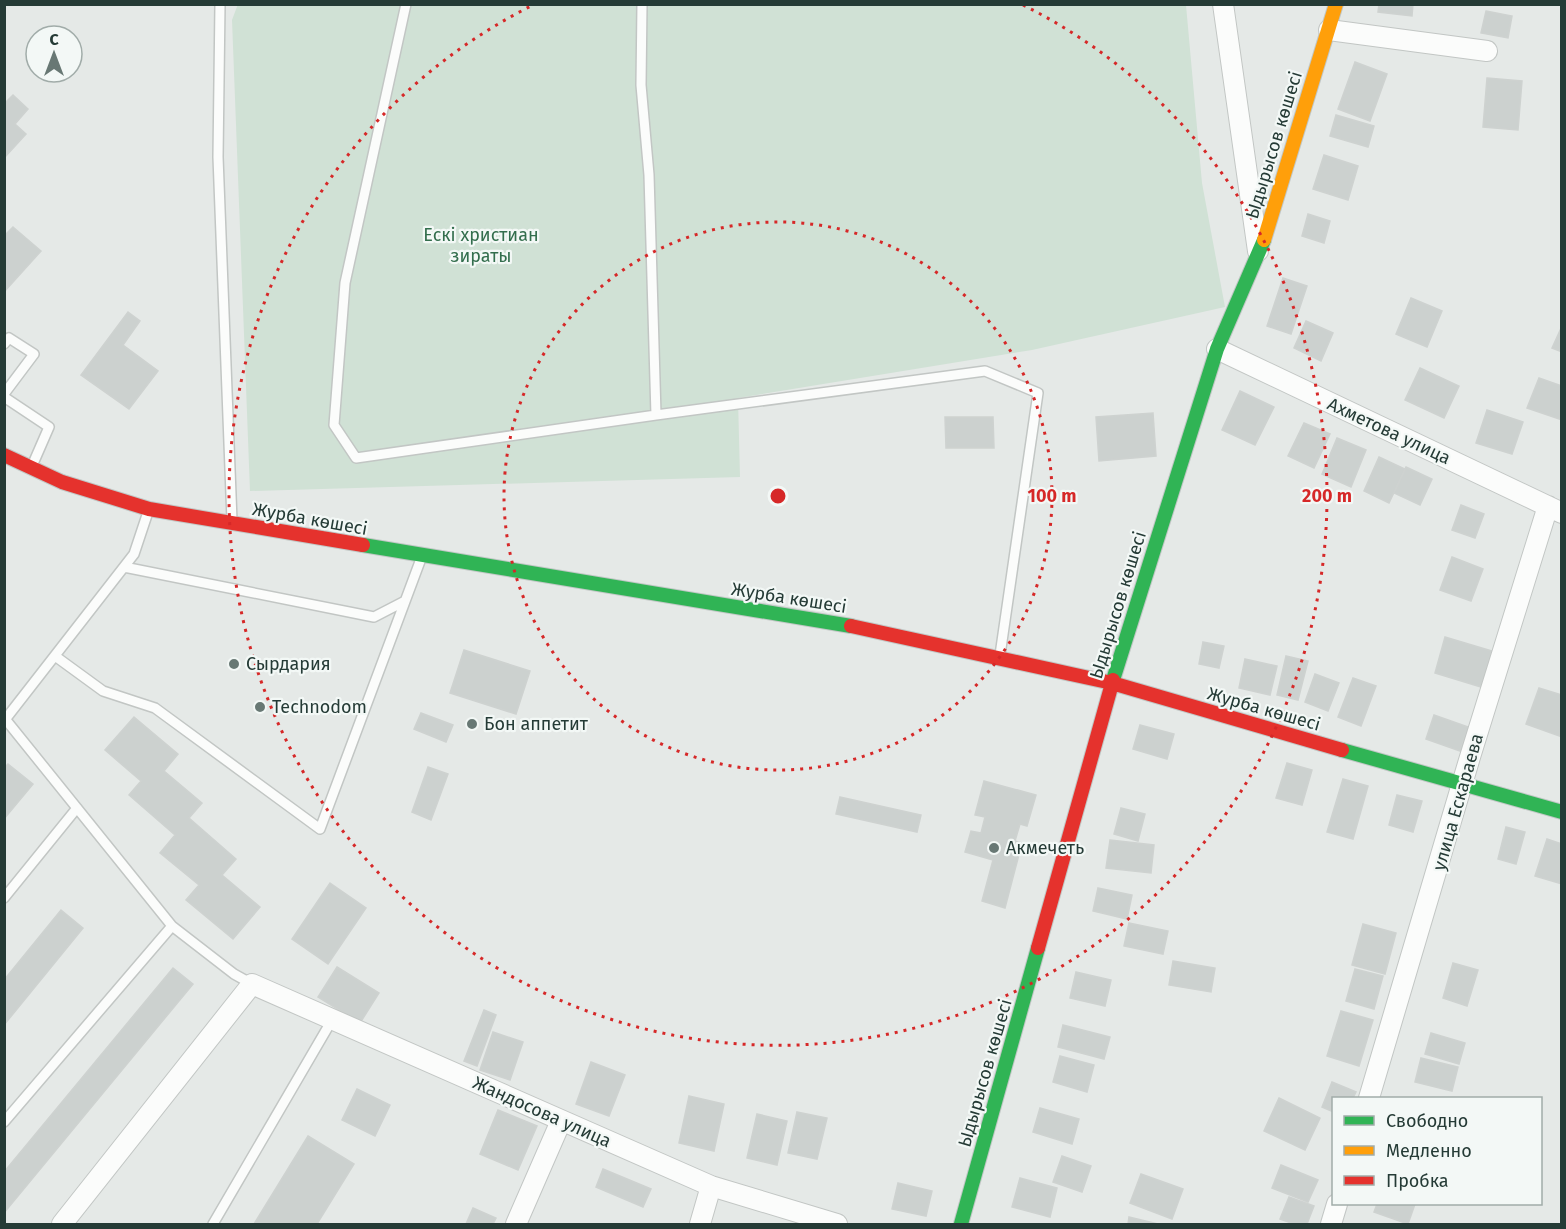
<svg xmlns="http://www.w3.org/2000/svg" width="1566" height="1229" viewBox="0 0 1566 1229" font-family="'Fira Sans',sans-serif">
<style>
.green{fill:#d0e1d5}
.building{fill:#ccd1cf;stroke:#ced2d0;stroke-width:1.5}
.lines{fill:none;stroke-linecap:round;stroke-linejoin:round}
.lane-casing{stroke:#c2c6c4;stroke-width:12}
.street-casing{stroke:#c2c6c4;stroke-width:22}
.fast-casing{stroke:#c1c7c5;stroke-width:16}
.slow-casing{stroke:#c1c7c5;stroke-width:16}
.jam-casing{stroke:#c1c7c5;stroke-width:16}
.lane{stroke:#fbfcfb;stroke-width:9}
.street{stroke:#fbfcfb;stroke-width:20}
.fast{stroke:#30b455;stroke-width:14}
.slow{stroke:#ff9f0a;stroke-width:14}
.jam{stroke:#e5322d;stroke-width:14}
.ring{fill:none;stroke:#d62828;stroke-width:3;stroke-dasharray:3 6}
.poi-dot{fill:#687874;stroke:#f3f8f6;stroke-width:2}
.labels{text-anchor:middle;stroke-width:4.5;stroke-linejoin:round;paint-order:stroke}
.street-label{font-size:18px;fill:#253b36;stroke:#f3f8f6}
.park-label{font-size:18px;fill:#336e4d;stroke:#f3f8f6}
.poi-label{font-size:18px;fill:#253b36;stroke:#f3f8f6;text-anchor:start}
.centre{fill:#d62828;stroke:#f3f8f6;stroke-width:3}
.ring-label{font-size:18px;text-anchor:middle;font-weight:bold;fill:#d62828;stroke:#f3f8f6;stroke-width:4.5;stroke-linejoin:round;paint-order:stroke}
</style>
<rect width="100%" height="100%" fill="#e5e9e7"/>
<path class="green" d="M238 4 1186 5 1202 183 1225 307 1032 350 738 398 740 477 250 491 232 20Z"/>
<path class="building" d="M1379 4H1413L1412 16 1378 12Z
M1486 11 1512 16 1508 38 1481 33Z
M1355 62 1387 74 1370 121 1338 109Z
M1487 78 1522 81 1518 130 1483 127Z
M13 95 28 109 15 124 26 134 6 156 4 104Z
M1336 115 1374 126 1368 147 1330 136Z
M1324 155 1358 166 1348 200 1313 189Z
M1308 214 1330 221 1324 243 1302 236Z
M13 227 41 251 4 292V236Z
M1283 278 1307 286 1291 334 1267 326Z
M1411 298 1442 311 1427 347 1396 334Z
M128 312 140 321 123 345 158 371 129 409 81 375Z
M1306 321 1333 333 1321 361 1294 348Z
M1562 326V352L1552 348Z
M1420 368 1459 386 1444 418 1405 400Z
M1539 378 1562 386V420L1527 408Z
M1240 391 1274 407 1255 445 1222 430Z
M1487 410 1523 422 1512 454 1476 443Z
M1153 413 1156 456 1099 461 1096 417Z
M945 417H993L994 448H946Z
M1304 423 1330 434 1314 468 1288 456Z
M1337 438 1366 450 1351 487 1322 474Z
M1379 457 1405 469 1389 503 1364 491Z
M1406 467 1432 479 1420 505 1394 493Z
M1461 505 1484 514 1475 538 1452 530Z
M1452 557 1483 569 1471 601 1440 590Z
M1445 637 1492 651 1481 687 1435 673Z
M1203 642 1224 646 1219 668 1199 664Z
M464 650 530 671 516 714 450 693Z
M1286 656 1308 661 1298 700 1277 695Z
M1245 659 1277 666 1270 695 1239 688Z
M1315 674 1339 683 1328 711 1305 702Z
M1353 678 1376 686 1361 726 1338 717Z
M1539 688 1562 695V737L1526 724Z
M421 713 453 725 446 742 414 729Z
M1434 715 1468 727 1460 751 1426 739Z
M134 717 178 754 164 771 202 803 189 818 236 859 222 875 260 907 233 939 186 900 199 885 160 853 175 835 129 795 141 781 105 750Z
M1140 725 1174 734 1167 759 1133 749Z
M1287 763 1312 770 1302 805 1276 798Z
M8 764 33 784 4 819V768Z
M428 767 448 774 431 820 412 812Z
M1343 779 1368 786 1353 839 1327 832Z
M984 781 1036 795 1027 826 1020 824 1015 841 1022 843 1005 908 982 901 993 860 965 852 971 831 981 833 985 817 975 815Z
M1397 795 1422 801 1413 832 1389 825Z
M840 797 921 815 917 832 836 814Z
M1121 808 1145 814 1138 841 1114 834Z
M1506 827 1525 832 1516 864 1498 859Z
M1547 839 1562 844V884L1535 876Z
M1110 840 1154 845 1151 873 1106 868Z
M330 883 366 908 328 964 292 939Z
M1098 888 1132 895 1127 919 1093 911Z
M61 910 83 928 4 1025V980Z
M1129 923 1168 931 1163 954 1124 946Z
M1363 924 1396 933 1385 974 1352 965Z
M1173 961 1215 968 1211 992 1169 985Z
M1453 963 1478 970 1467 1006 1443 998Z
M337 967 379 993 360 1023 318 997Z
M173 968 193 984 4 1213V1172Z
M1355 969 1383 976 1374 1009 1346 1001Z
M1076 972 1111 980 1105 1006 1070 998Z
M484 1010 496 1015 477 1066 464 1061Z
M1341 1011 1373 1020 1359 1066 1327 1056Z
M1063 1025 1110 1037 1104 1059 1058 1047Z
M493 1032 523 1042 510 1080 480 1070Z
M1431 1033 1465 1043 1459 1064 1425 1054Z
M1060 1056 1094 1065 1087 1092 1053 1082Z
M1421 1058 1458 1067 1452 1091 1415 1082Z
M591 1062 625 1075 609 1116 576 1104Z
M1332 1082 1356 1092 1353 1098H1334V1112L1322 1107Z
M357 1089 390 1105 375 1136 342 1120Z
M689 1096 724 1104 714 1151 679 1143Z
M1279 1098 1320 1118 1305 1150 1264 1131Z
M1040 1108 1079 1119 1072 1144 1033 1132Z
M498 1110 537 1126 518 1170 480 1154Z
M797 1112 827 1118 817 1159 788 1153Z
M757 1114 787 1121 777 1165 747 1158Z
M308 1136 354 1164 317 1224H254Z
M1062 1156 1091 1166 1082 1192 1053 1182Z
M1281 1165 1318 1180 1308 1202 1272 1188Z
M603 1169 651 1189 643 1207 596 1187Z
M1141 1174 1183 1189 1172 1219 1130 1203Z
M1020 1178 1057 1188 1050 1217 1012 1207Z
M898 1183 932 1191 926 1216 892 1209Z
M1289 1197 1314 1206 1307 1224H1294L1280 1219Z
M1377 1204H1415L1408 1224 1374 1212Z
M473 1208 496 1218 493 1224H466Z
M1129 1217 1158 1224H1128Z"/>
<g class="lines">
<g class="lane-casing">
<path id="lane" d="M220 4 218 157 232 521
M406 4 345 283 334 425 356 458 656 415
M642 4 641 85 649 175 656 415 985 371 1038 393 1000 655
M4 344 9 338 34 354 4 394
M4 397 49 427 32 466
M124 567 374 617 405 601
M55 656 103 691 155 708 320 829 422 556
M6 720 172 926 234 974 252 984
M4 721 134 554 148 512
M4 898 77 808
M4 1122 172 926
M213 1224 332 1020"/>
</g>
<g class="street-casing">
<path id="street" d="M1223 4 1258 251
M1329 30 1487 51
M1217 349 1562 513
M1369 1098 1470 757 1548 506
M62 1224 252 984 711 1186 837 1224
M516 1224 561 1121
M700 1224 711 1186
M1331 1224 1337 1204"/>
</g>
<g class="fast-casing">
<path id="fast" d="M363 545 851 626
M1113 680 1217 349 1264 240
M1342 750 1562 812
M961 1224 1038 948"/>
</g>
<g class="slow-casing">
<path id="slow" d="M1264 240 1336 4"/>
</g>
<g class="jam-casing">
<path id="jam" d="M4 455 62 482 149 509 363 545
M851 626 1112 683 1342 750
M1038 948 1113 680"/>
</g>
<use href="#lane" class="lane"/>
<use href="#street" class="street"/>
<use href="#fast" class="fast"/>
<use href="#slow" class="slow"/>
<use href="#jam" class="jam"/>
</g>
<g class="ring">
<circle cx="778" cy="496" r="274"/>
<path d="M1023 5A549 549 0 1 1 533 5"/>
</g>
<g class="poi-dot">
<circle cx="234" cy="664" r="6"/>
<circle cx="260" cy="707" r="6"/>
<circle cx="472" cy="724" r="6"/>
<circle cx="994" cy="848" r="6"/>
</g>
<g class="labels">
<g class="street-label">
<text transform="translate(1274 145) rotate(-73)" y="6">Ыдырысов көшесі</text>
<text transform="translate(1389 431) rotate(25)" y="6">Ахметова улица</text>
<text transform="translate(310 519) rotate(10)" y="6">Журба көшесі</text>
<text transform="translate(789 598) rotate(9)" y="6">Журба көшесі</text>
<text transform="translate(1118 605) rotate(-73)" y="6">Ыдырысов көшесі</text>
<text transform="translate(1264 709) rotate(16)" y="6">Журба көшесі</text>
<text transform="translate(1458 802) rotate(-74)" y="6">улица Ескараева</text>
<text transform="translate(985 1073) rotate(-74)" y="6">Ыдырысов көшесі</text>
<text transform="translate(542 1112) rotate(24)" y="6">Жандосова улица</text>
</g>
<g class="park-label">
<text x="481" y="241">Ескі христиан<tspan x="481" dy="21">зираты</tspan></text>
</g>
<g class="poi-label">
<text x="246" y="670">Сырдария</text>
<text x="272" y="713">Technodom</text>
<text x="484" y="730">Бон аппетит</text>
<text x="1006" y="854">Акмечеть</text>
</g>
</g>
<circle cx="778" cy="496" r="9" class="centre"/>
<g class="ring-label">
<text x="1052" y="502">100 m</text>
<text x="1327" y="502">200 m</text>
</g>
<rect width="1566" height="1229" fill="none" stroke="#253b36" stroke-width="12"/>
<rect x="1332" y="1097" width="210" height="108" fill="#f3f8f6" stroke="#a1aca9" stroke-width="1.5"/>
<rect x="1344" y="1116" width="30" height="9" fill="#30b455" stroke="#a1aca9" stroke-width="1.5"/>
<text x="1386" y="1127" font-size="18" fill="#253b36">Свободно</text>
<rect x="1344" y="1146" width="30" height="9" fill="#ff9f0a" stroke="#a1aca9" stroke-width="1.5"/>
<text x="1386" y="1157" font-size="18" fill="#253b36">Медленно</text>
<rect x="1344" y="1176" width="30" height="9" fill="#e5322d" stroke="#a1aca9" stroke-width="1.5"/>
<text x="1386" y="1187" font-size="18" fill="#253b36">Пробка</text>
<g transform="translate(54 54)"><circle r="28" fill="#f3f8f6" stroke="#a1aca9" stroke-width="1.5"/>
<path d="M0-4.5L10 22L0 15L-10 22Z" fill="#687874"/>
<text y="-9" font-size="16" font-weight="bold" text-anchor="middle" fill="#253b36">С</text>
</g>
</svg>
